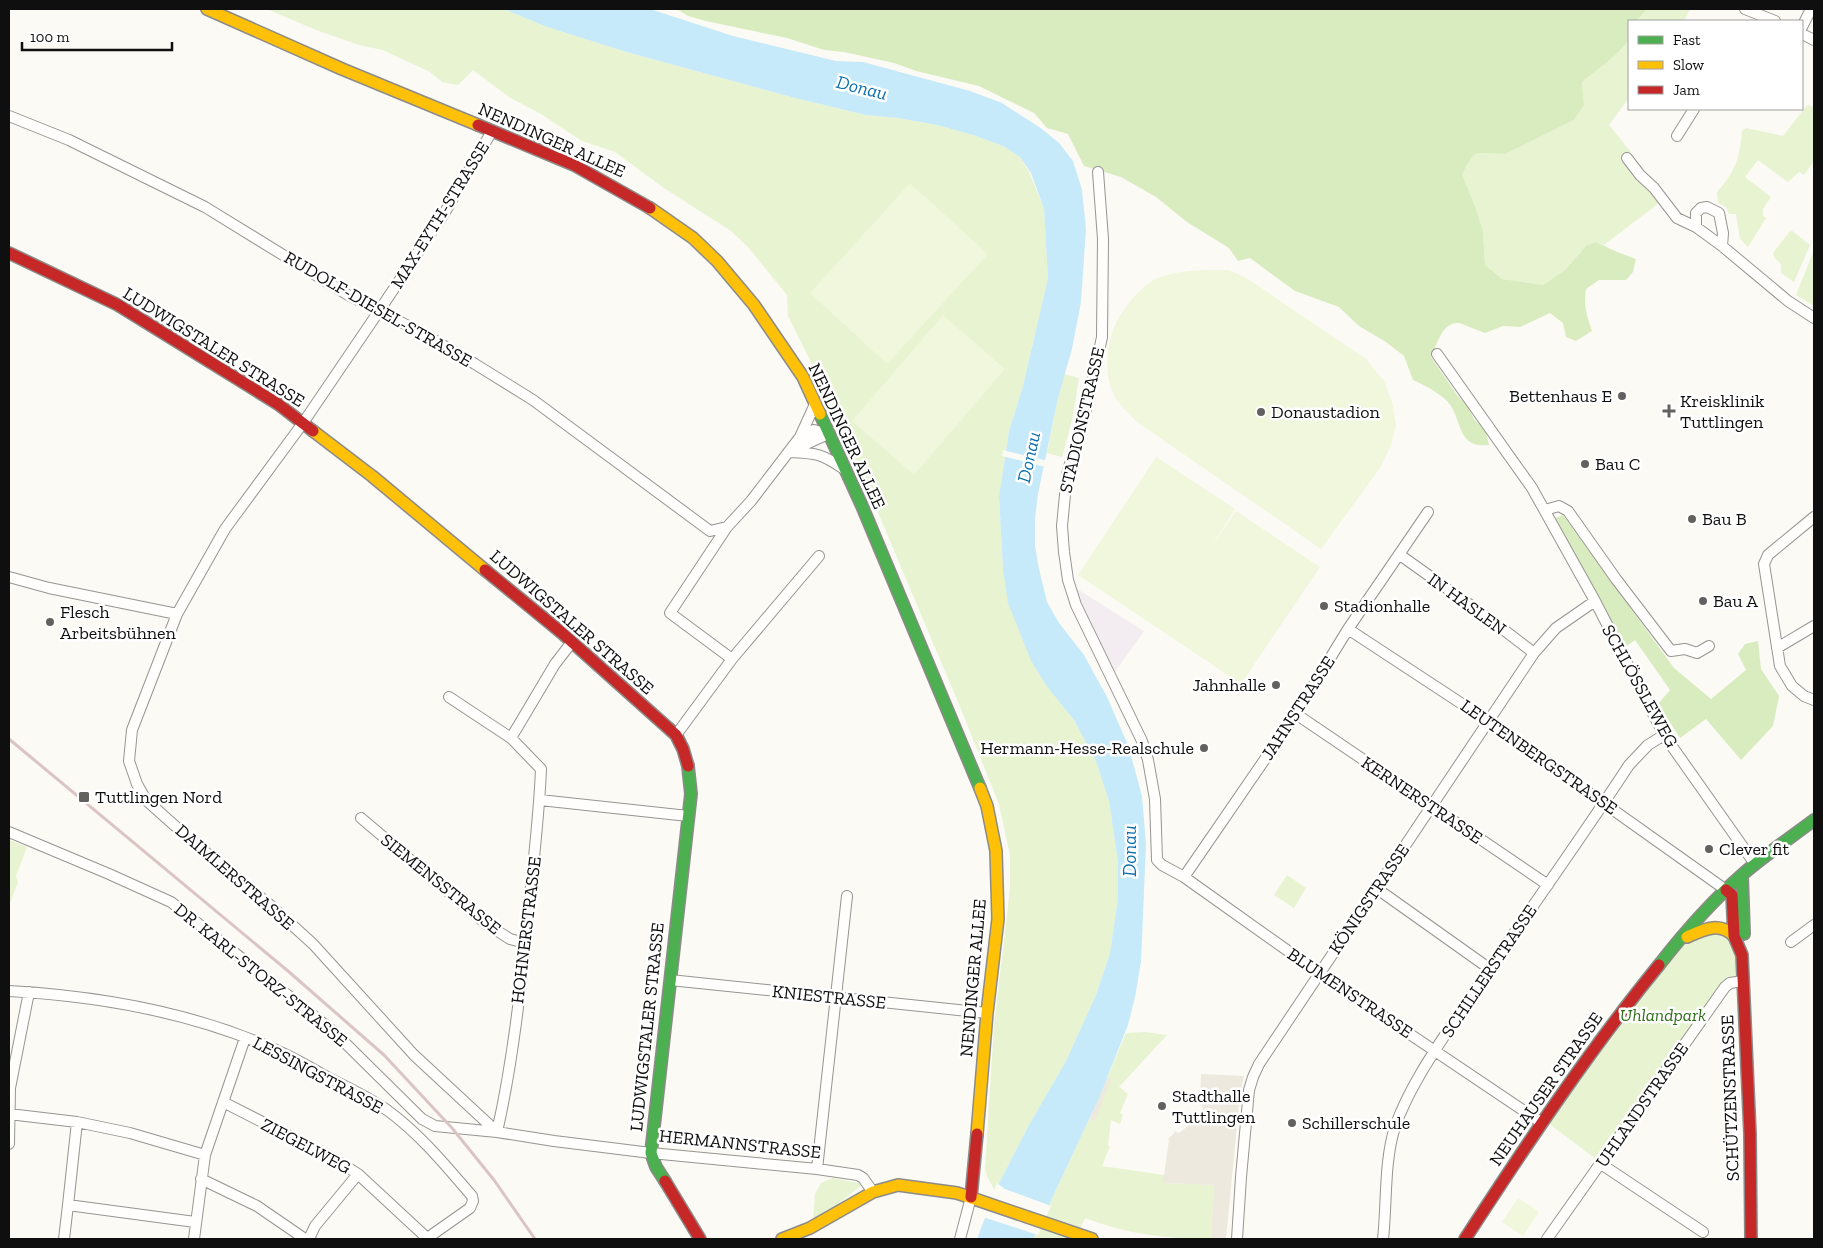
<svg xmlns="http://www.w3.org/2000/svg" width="1823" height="1248" viewBox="0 0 1823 1248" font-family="'Zilla Slab',serif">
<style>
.industrial{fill:#f3edf1}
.green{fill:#e7f3d1}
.forest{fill:#d8ecbf}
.pitch{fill:#f0f7dc}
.plaza{fill:#ede9df}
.water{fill:#c6eafa}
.pier{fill:#fcfaf4}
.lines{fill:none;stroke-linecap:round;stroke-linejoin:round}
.street-casing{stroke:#969592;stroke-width:12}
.fast-casing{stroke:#8c8b89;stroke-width:14}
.slow-casing{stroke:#8c8b89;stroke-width:14}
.jam-casing{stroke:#8c8b89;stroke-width:14}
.street{stroke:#fffefd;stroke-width:10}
.fast{stroke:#4caf50;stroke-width:11}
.slow{stroke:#ffc107;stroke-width:11}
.jam{stroke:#c62828;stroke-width:11}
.rail{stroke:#dac4c4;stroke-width:3}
.poi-dot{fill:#62615f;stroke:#fff;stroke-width:2}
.labels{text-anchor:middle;stroke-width:5;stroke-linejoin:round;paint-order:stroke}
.street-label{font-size:18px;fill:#0f0f0f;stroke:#fff}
.poi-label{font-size:18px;fill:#0f0f0f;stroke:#fff;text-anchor:start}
.park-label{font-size:18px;font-style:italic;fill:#2e6f17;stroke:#fff}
.water-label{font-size:19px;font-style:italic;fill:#0a6faf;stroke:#fff}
</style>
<rect width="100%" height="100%" fill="#fcfaf4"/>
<path class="industrial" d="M1077 589 1144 631 1115 672 1088 620Z"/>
<path class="green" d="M267 9H504L547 27 630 53 795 98 866 115 898 118 937 125 973 135 1003 146 1020 157 1029 172 1044 209 1048 278 1023 386 1009 431 1005 458 999 498 1003 569 1020 633 1031 661 1048 688 1074 720 1096 761 1109 801 1118 862V898L1110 953 1096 995 1066 1061 1029 1125 995 1191 987 1176 985 1169 994 1025 1010 889V855L999 804 961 709 833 406 788 316 787 295 748 247 731 231 664 188 615 152 582 141 541 114 509 97 473 70 458 85 442 82 430 72 383 50 359 45 316 30Z
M1647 9H1690L1684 21H1638Z
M1629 38V98L1609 125 1631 152 1623 160 1659 203 1604 245 1596 242 1586 246 1565 270 1543 285 1502 279 1485 265 1483 231 1476 209 1462 174 1471 158 1477 153 1505 154 1574 120 1584 105 1582 82C1588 76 1594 71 1601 65 1612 57 1624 51 1629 38Z
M1807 105 1814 107V161L1804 175 1799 172 1788 182 1758 160 1745 177 1771 197 1763 209V216L1766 218 1748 247 1740 239 1736 214H1729L1726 207 1718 203 1717 192C1735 172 1740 158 1742 131L1746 128 1783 136Z
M1791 230 1810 245 1794 282 1781 273V264L1774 257 1773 253Z
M1814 250V306L1796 295Z
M1064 374 1079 378 1073 416 1062 457 1047 453 1058 398Z
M9 840 27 847 16 876 18 882 9 906Z
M1287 875 1306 888 1294 908 1274 895Z
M1711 929 1734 943 1738 980 1674 1054 1596 1159 1548 1123 1675 953 1691 939Z
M1145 1032 1167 1035 1119 1087 1128 1094 1120 1113 1123 1115 1120 1124 1111 1120 1108 1146H1110L1102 1166 1164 1175V1183L1214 1185 1211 1239C1167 1239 1126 1234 1085 1218L1075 1239H1033L1099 1098 1126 1033Z
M833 1178 863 1184 829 1211 813 1221 815 1194 821 1183Z"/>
<path class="forest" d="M677 9H1647L1637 21H1629C1629 26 1630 33 1629 38 1627 49 1592 73 1582 82L1584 105 1574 120 1505 154 1477 153 1471 158 1462 174 1476 209 1483 231 1485 265 1502 279 1543 285 1565 270 1586 246 1596 242 1617 252 1636 259 1633 272 1626 280H1599L1586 289C1583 305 1587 316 1592 331L1576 341 1566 337 1563 323 1550 313 1520 327 1503 326 1485 333 1459 323C1442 321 1437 345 1431 357L1457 395 1467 405 1474 419 1486 432 1489 445C1455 449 1463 417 1447 401 1438 392 1424 385 1413 380L1404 356 1386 342 1359 326 1339 307 1295 291 1250 258 1238 261 1229 248 1187 222 1156 197 1121 177 1084 166 1068 134 1047 128 1034 113 979 86 916 71 894 63 844 52 824 50 787 38 706 21 688 16Z
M1563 515 1674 668 1711 699 1746 670 1738 654 1745 644 1758 641 1761 669 1779 696 1773 726 1741 760 1706 719 1680 738 1658 704 1670 690 1635 640 1624 648 1553 519Z"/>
<path class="pitch" d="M910 183 988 254 887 364 810 293Z
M1205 270H1228L1245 277 1366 359 1384 381 1392 402 1396 425 1391 445 1380 468 1321 549 1137 422C1130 415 1122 407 1116 399 1103 378 1106 342 1117 321 1124 307 1137 292 1149 283 1165 272 1187 271 1205 270Z
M943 315 1005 369 914 475 852 421Z
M1156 457 1235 509 1209 550 1236 511 1320 567 1241 684 1078 575Z
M1518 1198 1539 1212 1523 1236 1502 1222Z"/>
<path class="plaza" d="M1201 1074 1244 1076 1240 1094 1226 1239H1211L1214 1185 1163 1183 1169 1140 1168 1139 1175 1132 1172 1130 1179 1133 1206 1112 1200 1104Z
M1105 1076 1111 1079 1095 1121 1090 1119Z"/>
<path class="water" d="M504 9H650L733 36 836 61 863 62 970 91 1002 103 1042 129 1059 143 1073 161 1082 190 1086 229 1081 302 1072 349 1058 398 1038 494 1035 518V546L1039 569 1047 602 1059 623 1084 655 1107 697 1128 745 1142 796 1146 844 1141 962 1135 997 1128 1025 1099 1098 1033 1239H977L995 1191 1029 1125 1066 1061 1096 995 1110 953 1118 898V862L1109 801 1096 761 1074 720 1048 688 1031 661 1008 603 1003 569 999 497 1005 458 1009 431 1023 386 1048 278 1044 209 1031 173 1020 157 1003 146 973 135 937 125 898 118 866 115 795 98 630 53 547 27Z"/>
<path class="pier" d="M1003 450 1048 461 1046 467 1002 456Z
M997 1183 1005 1189 1051 1206 1038 1235 983 1217Z"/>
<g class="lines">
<g class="street-casing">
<path id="street" d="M1745 9 1775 21
M1802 27 1811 9
M1802 34 1814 40
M9 116 69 140 205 207 348 295 422 333 475 364 533 400 710 531 727 527
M492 131 445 212 379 311 303 423 225 529 177 614 132 730 129 761 137 784 146 800 193 842 270 905 313 944 414 1055 497 1132
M1677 136 1694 109
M1627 158 1640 175 1654 188 1677 218 1696 227 1722 246 1788 301 1814 318
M1098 172 1103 239 1102 337 1088 403 1067 474 1062 526 1064 552 1068 580 1076 605 1142 741 1148 760 1155 799 1157 860 1162 865 1184 877 1319 973 1542 1123
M1696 227V213L1701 208 1707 207 1719 213 1723 233 1722 246
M1437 354 1532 488 1595 601 1664 735 1755 864
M800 437 814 430 828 434
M791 451 828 434
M790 452C817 453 822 454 844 469
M1545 510 1559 506 1568 511 1616 579 1671 651 1685 649 1697 653 1709 646
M1814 517 1768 555 1764 564 1780 666 1792 686 1804 696 1814 700
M1400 555 1487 617 1534 653
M9 577 49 588 177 614
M1348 629 1488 721 1726 890
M1777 648 1814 626
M732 659 670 613 727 527 751 501 800 437 815 404
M449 697 511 738 555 664 572 642
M1296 714 1548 885
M676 735 732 659 819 556
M540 800 688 816
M361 818 485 923 510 939 525 943
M9 832 109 874 171 902 334 1032 422 1119 435 1126 497 1132 554 1141 651 1153 817 1169 858 1175 863 1178 873 1192
M1184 877 1296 714 1348 629 1428 512
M1376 888 1490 969
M1791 942 1814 925
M670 980 987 1013
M9 991C98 996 191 1012 274 1049 292 1057 310 1067 327 1077 347 1087 368 1097 387 1110 420 1134 446 1166 472 1196L473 1201 470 1208 426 1239
M223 1102 331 1157 358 1174 427 1238
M9 1114 77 1122 130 1133 205 1155
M497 1132C513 1061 521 987 528 914 533 866 539 818 541 769L511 738
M9 1144 10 1088 29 992
M1601 1164 1703 1232
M817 1169 847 896
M201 1179 257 1206 305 1239
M68 1205 77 1122
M64 1239 68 1205 195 1222
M194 1239 205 1155 245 1038
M309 1239 315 1226 358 1174
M960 1239 971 1197
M1237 1239 1241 1177 1249 1090 1253 1077 1259 1064 1534 653 1556 628 1595 601
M1383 1239C1387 1203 1384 1161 1395 1127 1411 1081 1445 1036 1471 996 1523 919 1578 843 1629 765L1648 745 1664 735
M1547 1239 1725 987 1730 983 1743 981"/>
</g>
<g class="fast-casing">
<path id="fast" d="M820 414 862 506 980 788
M1742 875 1744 934
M1659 965C1684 933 1712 901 1743 874 1765 855 1790 838 1814 820
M665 1181 656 1167 651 1153 691 794 688 766"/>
</g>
<g class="slow-casing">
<path id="slow" d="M207 9 342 69 478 125
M650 208 693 238 717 261 754 305 803 377 820 414
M313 431 372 476 485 570
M1687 937C1703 930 1719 921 1734 936
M977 1134 987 1013 998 919 996 851 987 806 980 788
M782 1239 810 1228 873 1192 898 1185 957 1193 1092 1239"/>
</g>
<g class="jam-casing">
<path id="jam" d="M478 125 574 165 650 208
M9 253 118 305 278 404 313 431
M485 570 562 633 676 735 683 749 688 766
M1726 890 1732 895 1734 936 1742 955 1750 1134 1751 1239
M665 1181 700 1239
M971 1197 977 1134
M1465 1239C1526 1145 1588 1052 1659 965"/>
</g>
<use href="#street" class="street"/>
<use href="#fast" class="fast"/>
<use href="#slow" class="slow"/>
<use href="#jam" class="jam"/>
<path class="rail" d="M9 739 288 971 384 1055 452 1128 494 1180 535 1239"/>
</g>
<g class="poi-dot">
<circle cx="1622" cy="396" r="5"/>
<path d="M1666.5 403.5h5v5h5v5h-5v5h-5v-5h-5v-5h5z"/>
<circle cx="1261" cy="412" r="5"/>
<circle cx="1585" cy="464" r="5"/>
<circle cx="1692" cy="519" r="5"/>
<circle cx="1703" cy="601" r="5"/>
<circle cx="1324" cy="606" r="5"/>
<circle cx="50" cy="622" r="5"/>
<circle cx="1276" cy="685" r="5"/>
<circle cx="1204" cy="748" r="5"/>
<rect x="78" y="791" width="12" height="12" rx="2.5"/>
<circle cx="1709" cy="849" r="5"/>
<circle cx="1162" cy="1106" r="5"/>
<circle cx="1292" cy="1123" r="5"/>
</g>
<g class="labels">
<g class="street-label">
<text transform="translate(552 140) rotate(24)" y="6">NENDINGER ALLEE</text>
<text transform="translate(440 215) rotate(-58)" y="6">MAX-EYTH-STRASSE</text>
<text transform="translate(378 309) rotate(30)" y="6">RUDOLF-DIESEL-STRASSE</text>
<text transform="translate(214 347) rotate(32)" y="6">LUDWIGSTALER STRASSE</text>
<text transform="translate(1082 420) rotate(-77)" y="6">STADIONSTRASSE</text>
<text transform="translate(847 436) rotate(65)" y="6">NENDINGER ALLEE</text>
<text transform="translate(1467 604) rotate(36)" y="6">IN HASLEN</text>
<text transform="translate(572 622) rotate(41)" y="6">LUDWIGSTALER STRASSE</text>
<text transform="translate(1640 686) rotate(61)" y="6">SCHLÖSSLEWEG</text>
<text transform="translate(1298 708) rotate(-57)" y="6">JAHNSTRASSE</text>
<text transform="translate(1539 757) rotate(35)" y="6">LEUTENBERGSTRASSE</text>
<text transform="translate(1422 800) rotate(34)" y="6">KERNERSTRASSE</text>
<text transform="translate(235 877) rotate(41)" y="6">DAIMLERSTRASSE</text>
<text transform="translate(441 884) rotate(39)" y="6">SIEMENSSTRASSE</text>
<text transform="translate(1369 899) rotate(-56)" y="6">KÖNIGSTRASSE</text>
<text transform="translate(526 930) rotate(-83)" y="6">HOHNERSTRASSE</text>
<text transform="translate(1489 971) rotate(-56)" y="6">SCHILLERSTRASSE</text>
<text transform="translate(261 975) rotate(39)" y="6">DR. KARL-STORZ-STRASSE</text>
<text transform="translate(973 978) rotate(-85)" y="6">NENDINGER ALLEE</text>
<text transform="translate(1350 993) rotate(34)" y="6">BLUMENSTRASSE</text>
<text transform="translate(829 997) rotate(6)" y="6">KNIESTRASSE</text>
<text transform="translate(647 1027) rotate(-84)" y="6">LUDWIGSTALER STRASSE</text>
<text transform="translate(318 1075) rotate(28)" y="6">LESSINGSTRASSE</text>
<text transform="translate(1546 1089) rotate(-55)" y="6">NEUHAUSER STRASSE</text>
<text transform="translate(1730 1098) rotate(-92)" y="6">SCHÜTZENSTRASSE</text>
<text transform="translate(1642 1105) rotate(-55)" y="6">UHLANDSTRASSE</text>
<text transform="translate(740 1144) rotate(6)" y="6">HERMANNSTRASSE</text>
<text transform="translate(306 1146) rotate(28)" y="6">ZIEGELWEG</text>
</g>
<g class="poi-label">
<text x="1612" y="402" text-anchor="end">Bettenhaus E</text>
<text x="1680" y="407">Kreisklinik<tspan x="1680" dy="21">Tuttlingen</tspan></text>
<text x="1271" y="418">Donaustadion</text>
<text x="1595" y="470">Bau C</text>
<text x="1702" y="525">Bau B</text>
<text x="1713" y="607">Bau A</text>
<text x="1334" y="612">Stadionhalle</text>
<text x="60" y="618">Flesch<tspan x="60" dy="21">Arbeitsbühnen</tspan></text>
<text x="1266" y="691" text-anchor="end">Jahnhalle</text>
<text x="1194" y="754" text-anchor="end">Hermann-Hesse-Realschule</text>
<text x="95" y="803">Tuttlingen Nord</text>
<text x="1719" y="855">Clever fit</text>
<text x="1172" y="1102">Stadthalle<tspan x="1172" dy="21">Tuttlingen</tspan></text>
<text x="1302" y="1129">Schillerschule</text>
</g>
<g class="park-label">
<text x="1663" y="1021">Uhlandpark</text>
</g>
<g class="water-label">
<text transform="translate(862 87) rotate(14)" y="7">Donau</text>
<text transform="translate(1028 457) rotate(-78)" y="7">Donau</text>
<text transform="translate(1129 851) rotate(-90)" y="7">Donau</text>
</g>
</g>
<rect width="1823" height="1248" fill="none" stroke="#0f0f0f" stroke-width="20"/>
<rect x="1628" y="20" width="175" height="90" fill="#ffffff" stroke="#9f9f9f"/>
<rect x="1638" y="36" width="25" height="8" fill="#4caf50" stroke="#9f9f9f"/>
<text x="1673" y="45" font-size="15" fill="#0f0f0f">Fast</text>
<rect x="1638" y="61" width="25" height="8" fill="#ffc107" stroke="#9f9f9f"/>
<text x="1673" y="70" font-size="15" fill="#0f0f0f">Slow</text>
<rect x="1638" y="86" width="25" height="8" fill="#c62828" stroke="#9f9f9f"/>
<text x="1673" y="95" font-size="15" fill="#0f0f0f">Jam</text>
<path d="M22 42v8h150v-8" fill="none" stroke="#0f0f0f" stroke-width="2.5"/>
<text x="30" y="42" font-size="15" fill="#0f0f0f" stroke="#ffffff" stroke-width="4" paint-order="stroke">100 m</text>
</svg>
